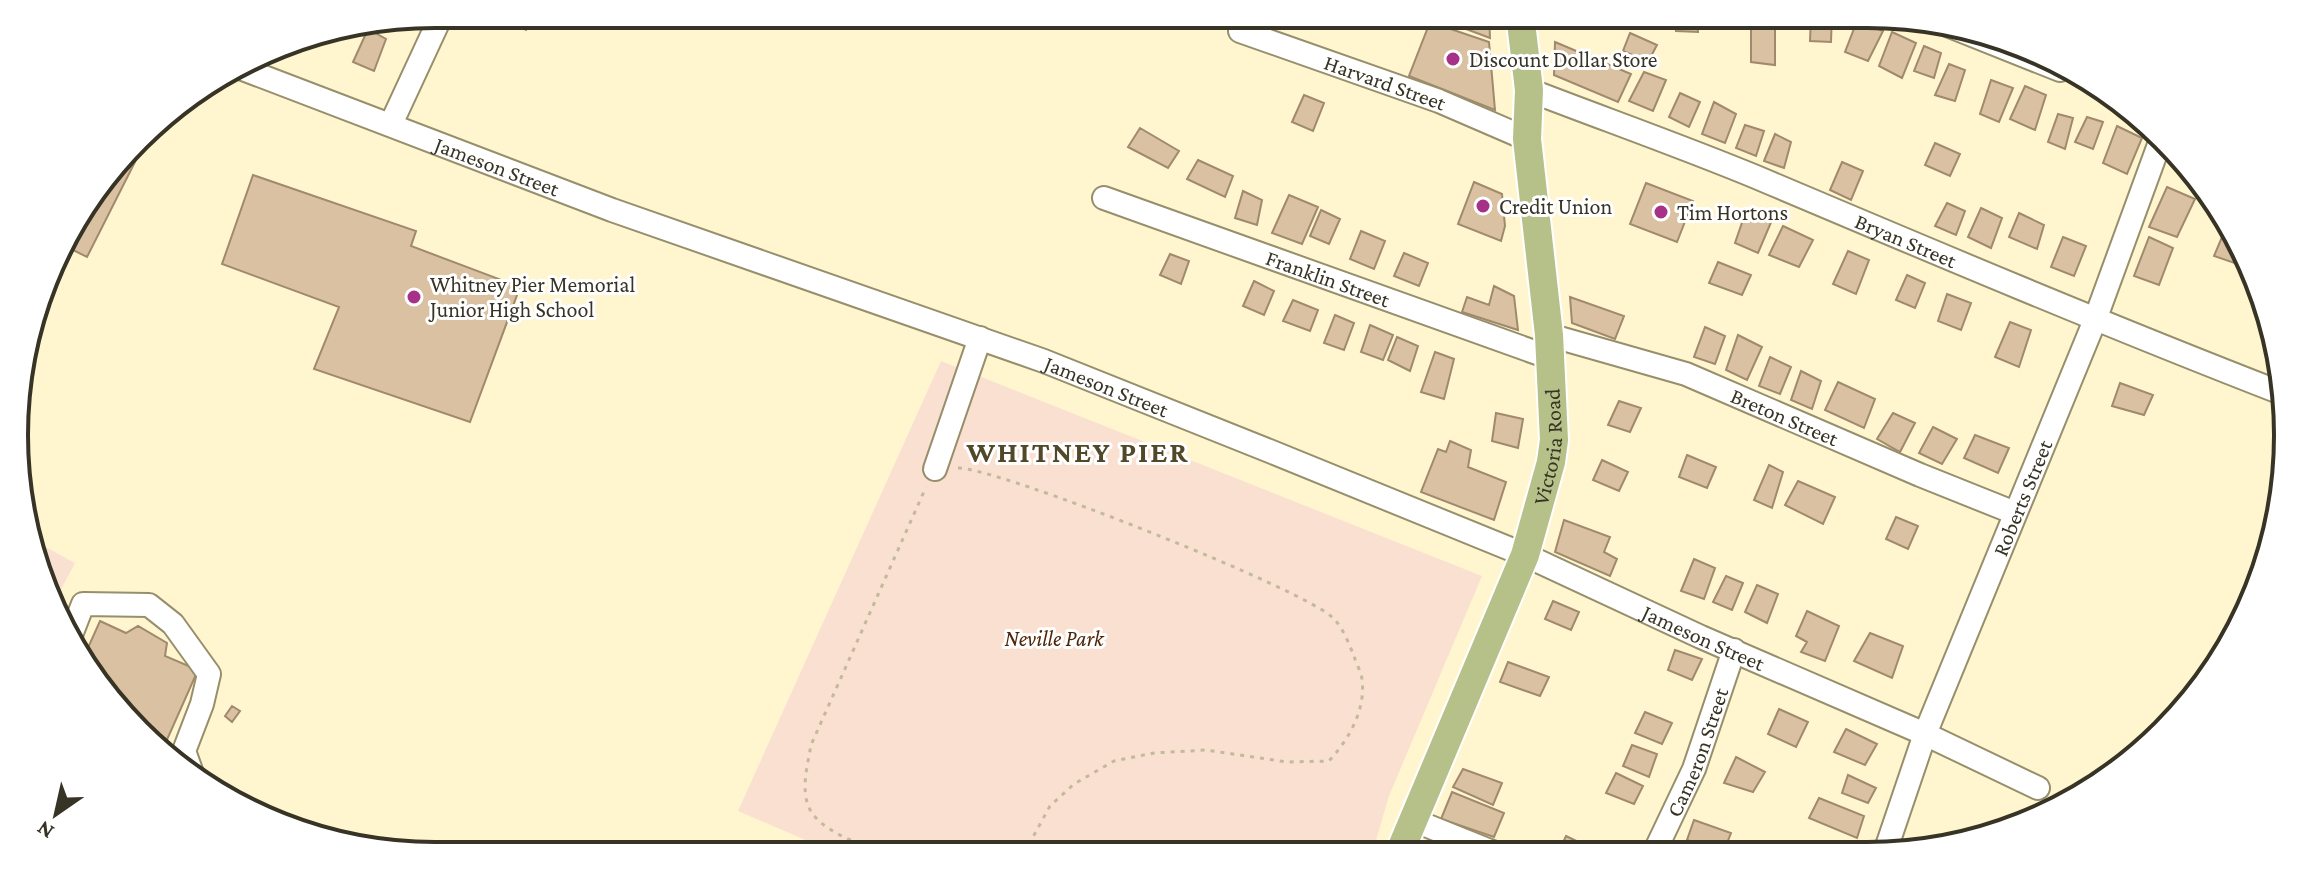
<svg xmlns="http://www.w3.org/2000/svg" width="2302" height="870" viewBox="0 0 2302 870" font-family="'Crimson Pro',serif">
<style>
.green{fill:#fae0d1}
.building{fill:#d9c1a2;stroke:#a0896c;stroke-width:2}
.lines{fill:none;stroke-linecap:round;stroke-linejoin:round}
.minor-casing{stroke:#978f6c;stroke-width:26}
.major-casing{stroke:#fff;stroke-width:32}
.path{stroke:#c2ba9b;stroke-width:3;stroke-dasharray:4 6;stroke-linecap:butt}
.minor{stroke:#fff;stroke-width:22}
.major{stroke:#b6c189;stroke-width:28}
.poi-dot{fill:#a83188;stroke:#fff;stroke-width:3}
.labels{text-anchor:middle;stroke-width:6;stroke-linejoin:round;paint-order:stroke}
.poi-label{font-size:22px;fill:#373425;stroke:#fff;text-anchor:start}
.street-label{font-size:22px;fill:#373425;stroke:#fff}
.park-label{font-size:22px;font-style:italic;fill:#4e2407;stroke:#fff}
.district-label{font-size:30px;font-weight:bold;letter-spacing:2px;fill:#504828;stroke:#fff}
.rim{fill:none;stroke:#373425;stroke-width:4}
</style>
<rect width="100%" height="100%" fill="#fff6d0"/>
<path class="green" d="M941 361 1482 576 1389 796 1372 854 840 855 738 811Z
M31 539 75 563 56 599Z"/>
<path class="building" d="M490 14H532L526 30Z
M1294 14H1338L1331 28Z
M1426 14H1489L1490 38Z
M1675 14H1696L1698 32 1676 31Z
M1751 14H1775V65L1751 62Z
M1832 14 1831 42 1810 41 1811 15Z
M1857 21 1883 31 1868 61 1845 52Z
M1430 22 1489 42 1495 110 1409 76Z
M368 29 386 39 374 71 353 62Z
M1892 32 1916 43 1902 78 1879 66Z
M1630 33 1657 45 1648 62 1623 51Z
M1555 42 1631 74 1618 102 1554 75Z
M1924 46 1941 53 1934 78 1914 71Z
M1949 64 1965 70 1955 101 1935 95Z
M1644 72 1666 80 1653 111 1629 101Z
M1991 80 2013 88 1999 122 1980 114Z
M2025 86 2046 95 2035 130 2010 119Z
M1680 93 1700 102 1689 127 1669 117Z
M1304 95 1324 103 1313 131 1292 122Z
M1714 102 1736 114 1725 143 1702 134Z
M2058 114 2073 118 2065 149 2048 142Z
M2087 117 2103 122 2093 149 2075 142Z
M1745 125 1764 131 1756 156 1736 148Z
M2117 126 2142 138 2127 174 2103 163Z
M1140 128 1179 151 1168 168 1128 147Z
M1775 134 1791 142 1784 168 1764 161Z
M1935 143 1960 154 1950 176 1925 165Z
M128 154 137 158 87 257 63 245 70 225Z
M1198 160 1233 176 1225 197 1187 179Z
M1842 162 1863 171 1851 200 1830 190Z
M253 175 416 231 411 246 520 287 470 422 314 369 339 307 222 264Z
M1474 182 1502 194 1505 226 1501 241 1458 224Z
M1646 183 1693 201 1677 242 1630 224Z
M2167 187 2195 199 2177 237 2149 227Z
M1243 191 1262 200 1257 225 1235 218Z
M1289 195 1318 207 1302 244 1272 233Z
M1947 203 1965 211 1956 235 1935 226Z
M1981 208 2002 218 1991 248 1968 237Z
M1321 210 1340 219 1329 244 1310 236Z
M1746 211 1772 220 1758 253 1735 243Z
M2019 213 2044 225 2037 249 2009 237Z
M1783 226 1813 240 1799 267 1769 255Z
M1361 231 1385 241 1374 269 1350 259Z
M2063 237 2086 246 2074 276 2051 267Z
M2149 237 2173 248 2159 285 2134 276Z
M2222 237 2238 243 2246 267 2214 256Z
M1848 251 1869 260 1856 294 1833 284Z
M1404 253 1428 263 1419 286 1394 276Z
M1170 254 1189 261 1181 284 1160 275Z
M1718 262 1751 275 1742 295 1709 283Z
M1907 275 1925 283 1915 308 1896 300Z
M1254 281 1274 291 1264 315 1243 306Z
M1494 286 1514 296 1518 330 1462 312 1467 297 1489 305Z
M1947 294 1971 303 1961 330 1938 321Z
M1570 297 1624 316 1615 339 1572 323Z
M1293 300 1318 310 1310 331 1283 321Z
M1335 315 1354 323 1344 350 1324 343Z
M2010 322 2031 330 2019 367 1995 357Z
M1370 325 1393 335 1383 360 1361 352Z
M1705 327 1725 336 1715 364 1694 357Z
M1738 335 1762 347 1747 380 1726 370Z
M1397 337 1418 346 1410 371 1388 360Z
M1435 352 1454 359 1444 399 1421 392Z
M1770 357 1791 367 1780 394 1759 386Z
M1801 371 1821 381 1812 409 1791 400Z
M1838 382 1875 399 1864 428 1825 410Z
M2120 383 2153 395 2144 415 2112 406Z
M1619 401 1641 408 1630 432 1608 425Z
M1496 413 1523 419 1518 448 1492 441Z
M1893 413 1915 423 1900 452 1877 439Z
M1933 427 1957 439 1942 464 1919 453Z
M1975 435 2009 448 1998 473 1964 458Z
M1450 441 1471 450 1468 467 1506 482 1494 520 1421 492 1438 449 1446 452Z
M1687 455 1716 467 1707 488 1679 477Z
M1602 460 1628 472 1619 491 1593 480Z
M1769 465 1783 472 1772 508 1754 500Z
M1798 481 1835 497 1823 524 1785 505Z
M1896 517 1918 526 1908 549 1886 539Z
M1564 520 1610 537 1604 552 1617 559 1610 576 1555 552Z
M1694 559 1715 568 1704 599 1681 591Z
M1726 576 1743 583 1732 610 1713 602Z
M1757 585 1778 594 1767 623 1745 612Z
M1553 601 1579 612 1571 630 1545 619Z
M1807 611 1839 626 1825 661 1801 652 1807 642 1796 636Z
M100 621 126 633 138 626 167 643 165 656 198 670 162 751 85 669 82 661Z
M1870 633 1903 646 1892 678 1854 661Z
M1675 650 1702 659 1692 680 1668 670Z
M1508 662 1549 677 1540 696 1500 682Z
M232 706 240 711 232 722 225 716Z
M1779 709 1808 722 1796 747 1768 734Z
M1645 712 1672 723 1662 744 1635 733Z
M1846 729 1877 744 1865 765 1834 752Z
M1632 745 1657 754 1649 777 1623 766Z
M1736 757 1765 772 1753 792 1724 783Z
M1463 769 1502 783 1493 805 1453 787Z
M1616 773 1643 786 1634 804 1606 793Z
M1848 775 1876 788 1868 803 1842 793Z
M1452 792 1504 813 1494 837 1441 819Z
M1819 798 1864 816 1857 838 1809 818Z
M1694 820 1731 833 1723 853 1687 840Z
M1566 836 1601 853H1558Z"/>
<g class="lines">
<g class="minor-casing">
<g id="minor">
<path d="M1947 25 2060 70"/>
<path id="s1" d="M1240 31 1439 101 1527 139"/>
<path id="s2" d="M243 69 612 210 1044 361 1272 452 1525 555 1701 637 1925 734 2038 788"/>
<path id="s3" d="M1529 90C1604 119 1681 146 1756 177 1931 251 2106 325 2284 394"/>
<path d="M391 124 442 14"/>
<path id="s4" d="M1104 198 1551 358"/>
<path id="s5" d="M1549 335 1686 374 1920 475 2015 513"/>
<path d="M935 469 980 338"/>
<path d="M71 635 83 604 149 605 173 624 209 674 202 704 184 751 193 776"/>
<path d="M1413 820 1495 853"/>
<path id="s6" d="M1885 852 1925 734 2095 320 2160 142"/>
<path id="s7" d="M1654 853 1694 769 1734 650"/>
</g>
</g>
<g class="major-casing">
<g id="major">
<path id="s8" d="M1399 854 1525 555 1551 462 1554 440 1549 335 1527 139 1529 90 1520 14"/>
</g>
</g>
<path class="path" d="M958 468C996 467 1310 591 1334 619 1343 628 1349 644 1354 656 1356 663 1361 672 1362 679 1366 710 1349 739 1329 761L1287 762 1206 750 1154 753 1114 761 1074 784 1050 806 1023 855
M888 855C864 845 814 831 807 802 802 784 808 763 811 745L926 487"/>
<use href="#minor" class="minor"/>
<use href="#major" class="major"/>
</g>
<g class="poi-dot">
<circle cx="1453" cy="59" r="8"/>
<circle cx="1483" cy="206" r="8"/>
<circle cx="1661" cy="212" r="8"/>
<circle cx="414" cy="297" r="8"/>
</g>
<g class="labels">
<g class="poi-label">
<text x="1469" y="67">Discount Dollar Store</text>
<text x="1499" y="214">Credit Union</text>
<text x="1677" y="220">Tim Hortons</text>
<text x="430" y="292">Whitney Pier Memorial<tspan x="430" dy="25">Junior High School</tspan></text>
</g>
<g class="street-label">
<text dy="8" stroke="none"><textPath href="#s1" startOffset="154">Harvard Street</textPath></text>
<text dy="8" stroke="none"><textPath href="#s2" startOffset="272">Jameson Street</textPath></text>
<text dy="8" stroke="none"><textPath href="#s3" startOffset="406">Bryan Street</textPath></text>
<text dy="8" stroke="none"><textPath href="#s4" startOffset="238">Franklin Street</textPath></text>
<text dy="8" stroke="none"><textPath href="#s2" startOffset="920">Jameson Street</textPath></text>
<text dy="8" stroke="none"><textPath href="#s5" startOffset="250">Breton Street</textPath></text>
<text dy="8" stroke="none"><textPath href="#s8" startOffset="436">Victoria Road</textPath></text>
<text dy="8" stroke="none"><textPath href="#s6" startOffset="380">Roberts Street</textPath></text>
<text dy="8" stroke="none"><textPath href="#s2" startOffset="1568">Jameson Street</textPath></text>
<text dy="8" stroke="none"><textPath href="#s7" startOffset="110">Cameron Street</textPath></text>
</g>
<g class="park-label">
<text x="1054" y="646">Neville Park</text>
</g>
<g class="district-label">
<text x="1078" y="462">WHITNEY PIER</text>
</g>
</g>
<path d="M0 0H2302V870H0ZM435 28H1867A407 407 0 0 1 2274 435V435A407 407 0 0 1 1867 842H435A407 407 0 0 1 28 435V435A407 407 0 0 1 435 28Z" fill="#fff" fill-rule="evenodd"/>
<path class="rim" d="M435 28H1867A407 407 0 0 1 2274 435V435A407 407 0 0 1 1867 842H435A407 407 0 0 1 28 435V435A407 407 0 0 1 435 28Z"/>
<g transform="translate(56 814) rotate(214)" stroke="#ffffff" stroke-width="6" paint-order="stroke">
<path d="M0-6L14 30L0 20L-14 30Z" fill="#373425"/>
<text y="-12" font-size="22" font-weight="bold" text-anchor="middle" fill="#373425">N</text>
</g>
</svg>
